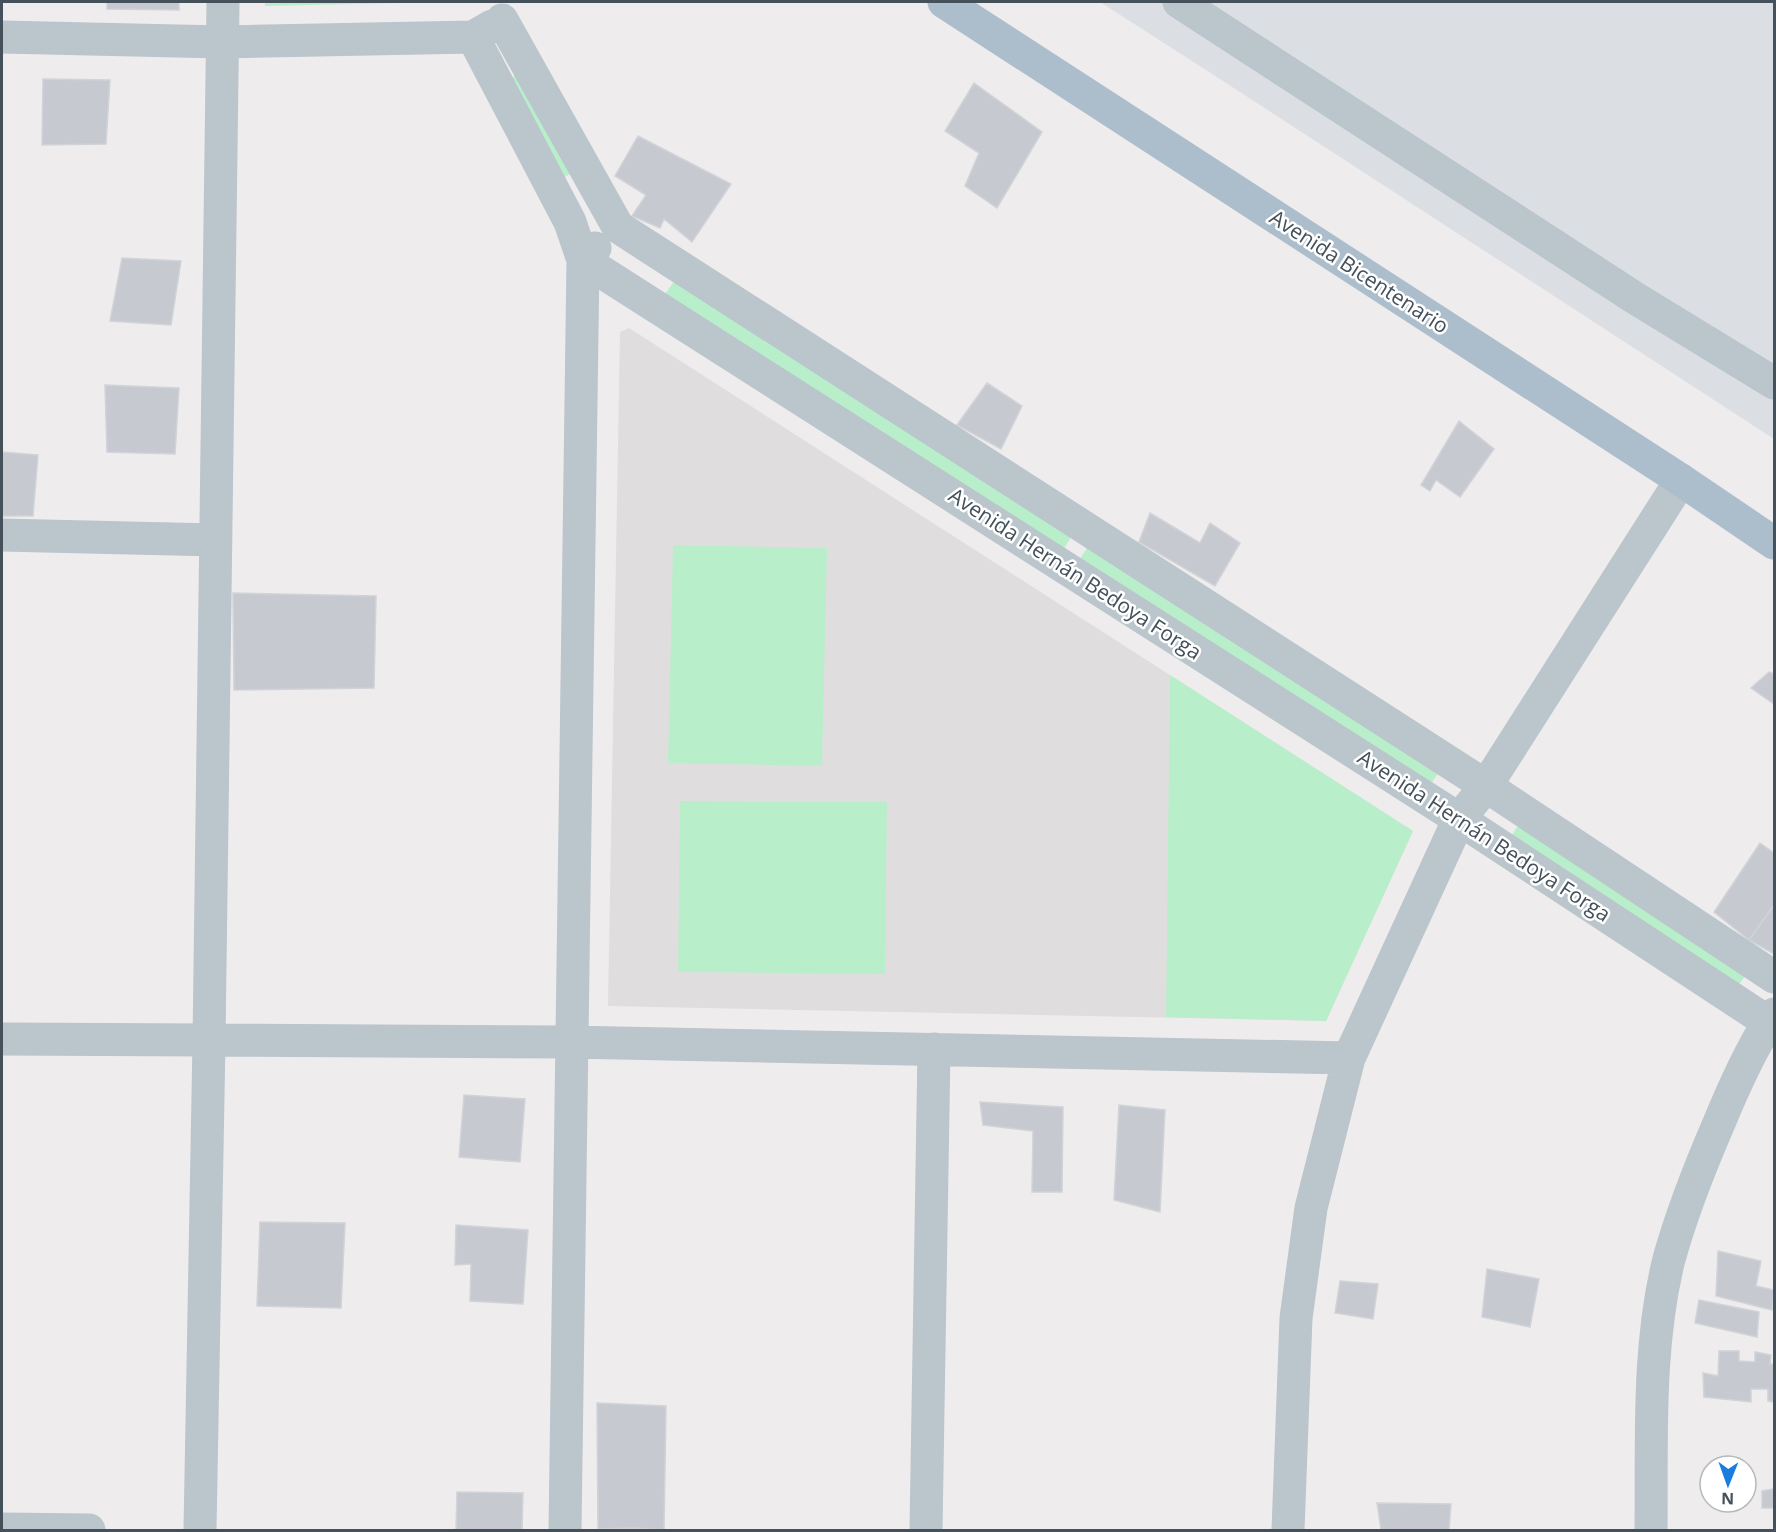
<svg xmlns="http://www.w3.org/2000/svg" width="1776" height="1532" viewBox="0 0 1776 1532" font-family="'Open Sans',sans-serif">
<style>
.education{fill:#e0dddf}
.airport{fill:#dbdee2}
.green{fill:#b9eeca}
.building{fill:#c6cad0;stroke:#d0d3d8;stroke-width:1.5}
.lines{fill:none;stroke-linecap:round;stroke-linejoin:round}
.minor{stroke:#bac5cc;stroke-width:33}
.major{stroke:#acbecc;stroke-width:33}
.labels{text-anchor:middle;stroke-width:5;stroke-linejoin:round;paint-order:stroke}
.street-label{font-size:21px;fill:#45515a;stroke:#fff}
</style>
<rect width="100%" height="100%" fill="#efeced"/>
<path class="education" d="M629 328 1413 831 1326 1021 608 1006 620 332Z"/>
<path class="airport" d="M1100 2H1774V439L1203 68Z"/>
<path class="green" d="M265 2H443L265 6Z
M520 73 572 173 559 180 506 80Z
M675 280 1071 537 1062 552 665 294Z
M673 545 827 548 822 766 668 763Z
M1087 548 1438 773 1429 787 1078 562Z
M1170 675 1413 831 1326 1021 1166 1017Z
M680 801 887 802 885 974 678 972Z
M1519 824 1745 976 1736 989 1510 838Z"/>
<path class="building" d="M107 2H179V10L107 9Z
M43 79 110 80 106 144 42 145Z
M974 83 1042 132 997 208 965 186 979 153 945 131Z
M638 136 731 184 692 242 664 219 660 228 632 216 646 195 615 176Z
M122 258 181 261 171 325 110 321Z
M987 383 1022 406 1001 449 957 425Z
M105 385 179 388 175 454 107 452Z
M1459 421 1494 449 1460 497 1436 480 1430 491 1421 485Z
M2 452 38 455 33 516H2Z
M1150 513 1200 543 1210 523 1240 543 1215 586 1139 542Z
M233 593 376 596 374 688 234 690Z
M1769 672 1774 674V704L1751 688Z
M1760 843 1774 853V905L1749 940 1714 912Z
M1774 905V954L1749 940Z
M464 1095 525 1099 520 1162 459 1157Z
M980 1102 1063 1107 1062 1192H1032L1033 1131 983 1125Z
M1119 1105 1165 1110 1160 1212 1114 1200Z
M260 1222 345 1223 341 1308 257 1306Z
M456 1225 528 1230 523 1304 470 1301 471 1264 455 1265Z
M1718 1251 1761 1261 1756 1286 1774 1290 1772 1310 1716 1296Z
M1487 1269 1539 1279 1530 1327 1482 1317Z
M1340 1281 1378 1284 1373 1319 1335 1313Z
M1699 1300 1759 1312 1757 1337 1695 1323Z
M1719 1351H1739V1361L1755 1362V1352L1771 1355 1770 1364H1774V1402L1768 1401V1389H1751V1402L1704 1397 1703 1373 1718 1376Z
M597 1403 666 1406 664 1530 635 1528 598 1529Z
M1774 1489V1508H1762V1491Z
M457 1492 523 1493 522 1530H456Z
M1377 1503 1451 1504 1449 1530H1381Z"/>
<g class="lines">
<path class="minor" d="M1179 2 1635 298 1774 383
M502 20 618 227 1486 786 1774 977
M2 37 222 42 473 37 492 26
M473 37 570 222 583 260 1459 819 1774 1026
M2 535 215 540
M2 1039 571 1042 1349 1058
M2 1529 89 1530
M200 1530 209 1041 223 2
M565 1530 583 260 595 248
M926 1530 934 1049
M1288 1530 1296 1318 1311 1208 1349 1058 1459 819 1486 786 1681 480
M1651 1530C1652 1441 1647 1347 1669 1259 1682 1212 1700 1167 1719 1123 1733 1089 1754 1043 1774 1014"/>
<path class="major" d="M944 2 1681 480 1774 543"/>
</g>
<g class="labels">
<g class="street-label">
<text transform="translate(1359 272) rotate(33)" y="7">Avenida Bicentenario</text>
<text transform="translate(1075 574) rotate(33)" y="7">Avenida Hernán Bedoya Forga</text>
<text transform="translate(1484 836) rotate(33)" y="7">Avenida Hernán Bedoya Forga</text>
</g>
</g>
<rect width="1776" height="1532" fill="none" stroke="#45515a" stroke-width="6"/>
<g transform="translate(1728 1484) rotate(181)"><circle r="28" fill="#ffffff" stroke="#b5b9bd" stroke-width="1.5"/>
<path d="M0-4.5L10 22L0 15L-10 22Z" fill="#187dde"/>
<text y="-9" font-size="16" font-weight="bold" text-anchor="middle" fill="#45515a">N</text>
</g>
</svg>
